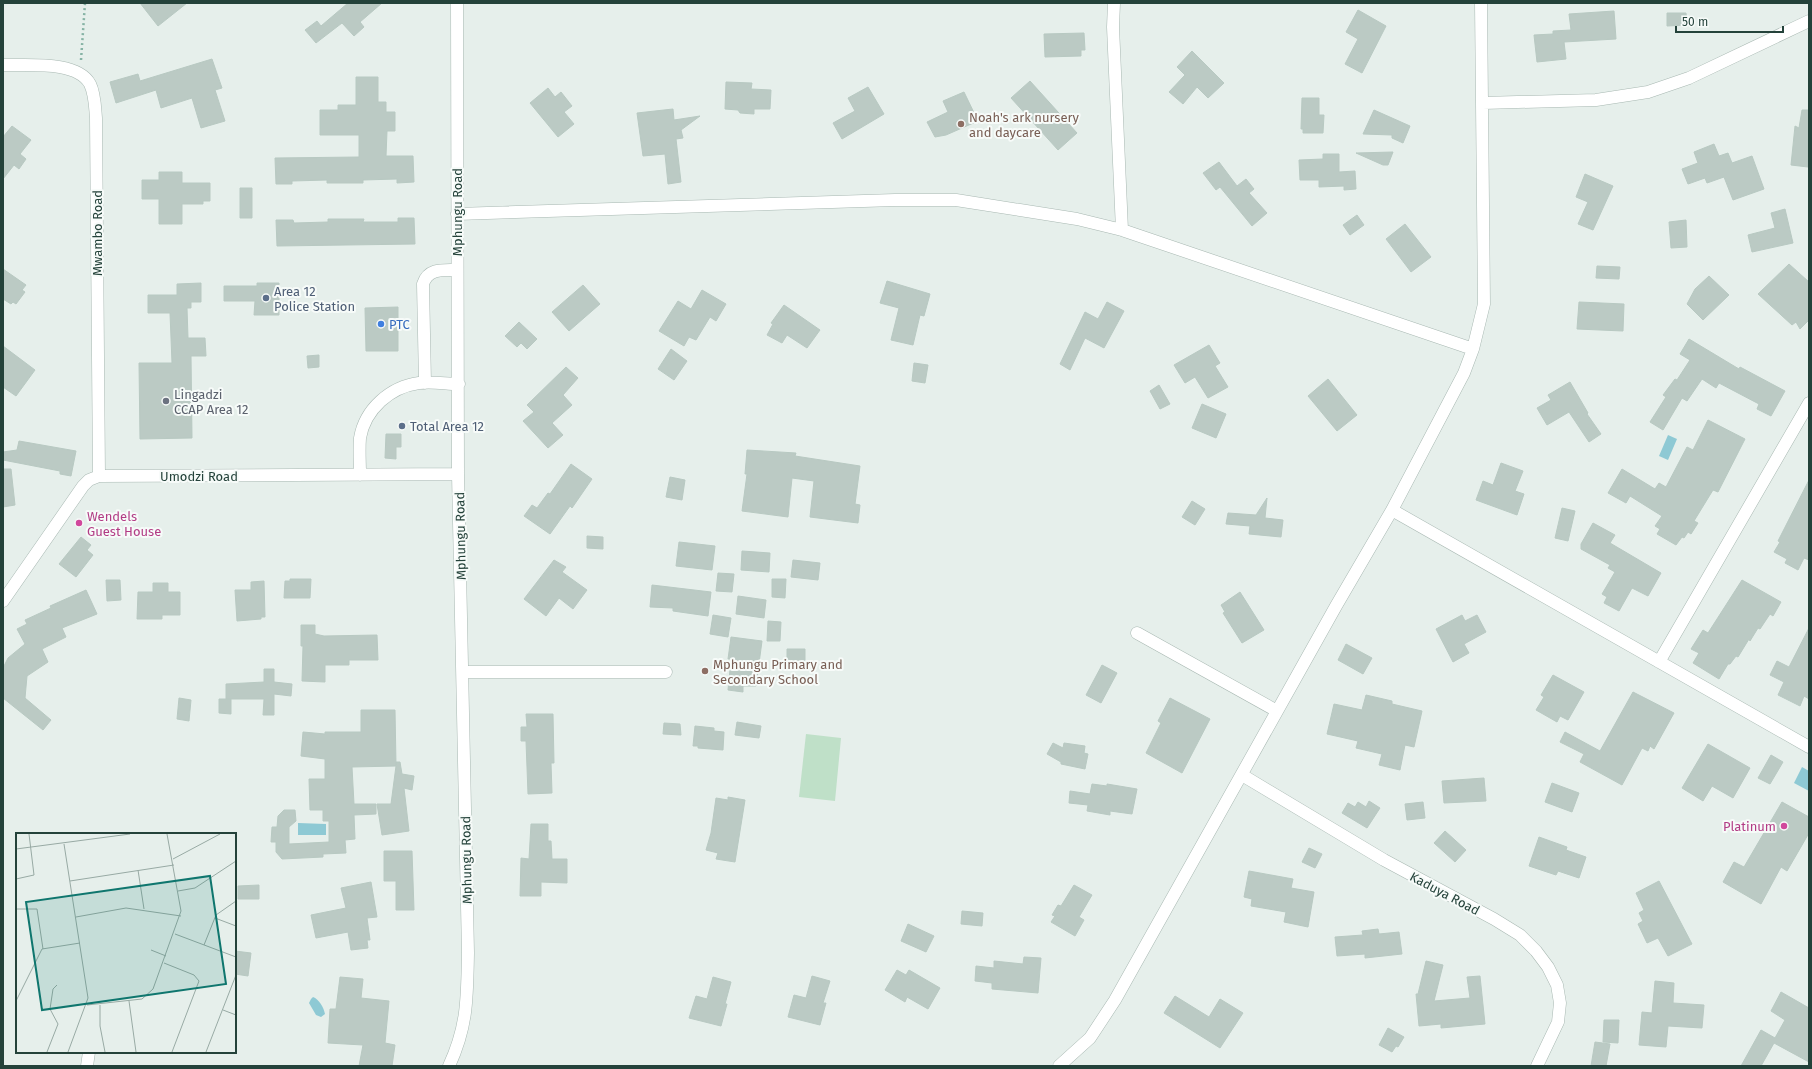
<svg xmlns="http://www.w3.org/2000/svg" width="1812" height="1069" viewBox="0 0 1812 1069" font-family="'Fira Sans',sans-serif">
<style>
.green{fill:#bfe0c8}
.water{fill:#8ec9d4}
.building{fill:#bbcac4;stroke:#b8c9c2}
.lines{fill:none;stroke-linecap:round;stroke-linejoin:round}
.minor-casing{stroke:#a8b8b2;stroke-width:13}
.path{stroke:#86b3a5;stroke-width:2.5;stroke-dasharray:2 3;stroke-linecap:butt}
.minor{stroke:#fff;stroke-width:12}
.education-dot{fill:#8d6e63;stroke:#f7fbf9;stroke-width:1.5}
.service-dot{fill:#5c6f8a;stroke:#f7fbf9;stroke-width:1.5}
.shop-dot{fill:#3f7fe0;stroke:#f7fbf9;stroke-width:1.5}
.worship-dot{fill:#6b7280;stroke:#f7fbf9;stroke-width:1.5}
.hotel-dot{fill:#d1479c;stroke:#f7fbf9;stroke-width:1.5}
.labels{text-anchor:middle;stroke-width:4;stroke-linejoin:round;paint-order:stroke}
.education-label{font-size:13px;fill:#785e54;stroke:#f7fbf9;text-anchor:start}
.street-label{font-size:13px;fill:#24423a;stroke:#f7fbf9}
.service-label{font-size:13px;fill:#4e5e75;stroke:#f7fbf9;text-anchor:start}
.shop-label{font-size:13px;fill:#366cbe;stroke:#f7fbf9;text-anchor:start}
.worship-label{font-size:13px;fill:#5b616d;stroke:#f7fbf9;text-anchor:start}
.hotel-label{font-size:13px;fill:#b23c85;stroke:#f7fbf9;text-anchor:start}
.inset-road{fill:none;stroke:#98aaa4;stroke-width:1}
.view{fill:#0f766e;fill-opacity:0.15;stroke:#0f766e;stroke-width:2}
.inset-edge{fill:none;stroke:#24423a;stroke-width:2}
</style>
<rect width="100%" height="100%" fill="#e6efeb"/>
<path class="green" d="M806 734 841 738 835 801 799 797Z"/>
<path class="water" d="M1668 435 1677 439 1668 460 1659 456Z
M1802 767 1809 771V791L1794 783Z
M298 823 326 824V835H298Z
M313 997C319 999 324 1008 325 1014L321 1017 316 1015 309 1003 311 999Z"/>
<path class="building" d="M140 3H187L158 26Z
M348 3H382L360 22 364 27 354 36 342 23 316 43 305 30 317 21 321 26Z
M1358 10 1386 26 1362 73 1345 64 1358 39 1346 32Z
M1614 11 1616 39 1564 42 1566 59 1537 62 1534 35 1553 34V31L1571 30 1569 14Z
M1667 13H1686L1687 25 1667 26Z
M1084 33 1085 50H1081V56L1045 57 1044 34Z
M1192 51 1224 83 1208 98 1197 87 1183 104 1169 92 1185 75 1177 67Z
M212 59 222 88 215 90 225 121 201 128 192 98 161 108 156 90 116 103 110 82 138 74 140 81Z
M356 77H378V102H386V112H395V131H387L386 156H413L414 182 397 183V179L363 180V183H327V180L292 181V184H276L275 158 359 157V135H320V110H338V105H356Z
M1030 81 1077 133 1058 150 1011 98Z
M726 82 752 83 751 89 771 90 770 109H754V114L740 113 738 110 725 109Z
M868 87 884 114 842 139 833 123 855 111 848 98Z
M548 88 555 97 561 92 572 106 564 112 574 124 558 137 530 103Z
M964 92 978 121 946 135 935 137 927 122 948 112 943 101Z
M1302 98H1319V115H1324L1323 133H1303V129H1301Z
M673 109 674 120 700 116 681 130 683 138 676 139 681 182 668 184 665 154 643 156 637 113Z
M1374 110 1410 126 1403 143 1392 138V135L1363 134Z
M1802 110H1809L1808 167 1791 165 1795 126 1799 128Z
M12 126 31 140 20 154 26 159 19 169 14 165 3 179V137Z
M1714 144 1719 156 1728 153 1732 163 1752 156 1764 189 1733 200 1724 177 1707 183 1705 178 1688 184 1682 169 1698 163 1694 152Z
M1393 152 1388 165H1383L1356 153Z
M1323 154H1339V172L1355 171 1356 189 1344 190V186L1319 187V180H1300L1299 160 1323 159Z
M1219 162 1237 186 1246 179 1254 189 1249 193 1267 213 1252 226 1220 187 1216 190 1203 173Z
M159 172H182V183H210V201H203V204H182V224H159V199H142V180H159Z
M1585 174 1613 186 1593 230 1578 224 1588 202 1576 197Z
M240 188H252V218H240Z
M1785 209 1793 243 1752 252 1748 235 1775 228 1771 213Z
M1357 215 1364 225 1350 235 1343 225Z
M398 218H414L415 244 277 246 276 220H293L294 223 328 222V219H364L363 222H398Z
M1686 220 1687 247 1671 248 1669 222Z
M1405 224 1431 257 1411 272 1386 239Z
M1789 264 1809 282V320L1800 329 1796 322 1792 325 1758 294Z
M1597 266 1620 267 1619 279 1596 278Z
M3 269 26 285 22 290 25 292 16 304 13 302 11 304 3 299Z
M1709 276 1729 295 1703 320 1687 304 1695 289Z
M887 281 930 294 924 316 920 315 913 345 891 340 899 308 880 303Z
M201 283V302H191V308H187L188 338H205L206 356H191L192 438 140 439 139 363H172L170 313H148V295H177V284Z
M257 283H279V315H254L255 301H224V286H257Z
M583 285 600 304 569 331 552 312Z
M702 290 726 304 716 321 710 317 696 340 689 337 684 346 659 331 678 301 691 309Z
M1107 302 1124 311 1104 348 1085 338 1070 370 1060 364 1085 312 1098 319Z
M1579 302 1624 304 1623 331 1577 329Z
M784 305 820 330 807 348 787 335 782 343 767 335 773 324 771 323Z
M398 307V351H366L365 308Z
M519 322 537 339 527 349 521 343 517 347 505 336Z
M1689 339 1739 369 1740 367 1785 391 1771 416 1757 409 1759 404 1719 383 1716 388 1702 379 1687 401 1682 398 1663 430 1650 422 1666 397 1663 395 1675 379 1677 380 1690 360 1680 354Z
M1209 345 1220 363 1215 366 1228 387 1208 398 1195 377 1185 383 1174 365Z
M3 346 35 370 16 396 3 387Z
M671 349 687 361 674 380 658 369Z
M319 355V367L308 368 307 356Z
M914 363 928 365 925 383 912 381Z
M566 367 578 378 563 395 572 405 552 423 563 435 548 448 523 421 534 412 527 405Z
M1328 379 1357 415 1337 431 1308 396Z
M1570 382 1588 413 1587 414 1601 434 1589 442 1569 412 1547 425 1537 408 1551 400 1548 395Z
M1159 385 1170 404 1160 409 1150 391Z
M1202 404 1226 414 1216 438 1192 428Z
M1708 420 1745 439 1718 492 1713 490 1694 521 1698 523 1691 534 1688 532 1684 538 1682 537 1676 545 1657 534 1660 529 1655 526 1662 516 1630 496 1626 503 1608 493 1622 469 1655 489 1659 483 1666 487 1687 447 1693 450Z
M386 434H401V447H396V459L385 458Z
M19 441 76 451 71 476 60 474V471L3 460V452L17 450Z
M747 450 796 453 795 456 860 466 855 504 860 505 858 523 810 517 814 481 792 478 788 517 742 511 747 474H745Z
M1501 463 1523 471 1515 491 1524 494 1517 515 1476 500 1483 481 1493 485Z
M571 464 592 479 572 508 570 506 550 534 524 516 532 505 537 508 548 493 550 494Z
M3 469H11L15 505 3 507Z
M670 477 685 480 682 500 666 497Z
M1809 480V560L1804 558 1798 570 1785 563 1787 559 1774 552 1780 542 1778 541Z
M1267 498 1265 518 1283 520 1281 537 1249 534 1250 526 1226 524 1228 513 1256 515Z
M1192 501 1205 509 1195 525 1182 517Z
M1562 508 1575 511 1568 541 1555 538Z
M1593 523 1615 535 1610 543 1661 573 1648 596 1632 588 1619 611 1604 603 1607 597 1602 594 1615 572 1608 568 1610 565 1581 549V544Z
M587 536 603 537V549L587 548Z
M81 537 91 545 87 550 93 555 76 577 59 564Z
M679 542 715 546 712 570 676 566Z
M742 551 770 553 769 572 741 570Z
M554 560 566 567 562 572 587 590 573 609 559 598 546 616 524 599Z
M793 560 820 563 818 580 791 577Z
M718 573 734 574 732 592 716 591Z
M290 579H311L310 598H284L285 581H290Z
M772 579H786L785 598 772 597Z
M106 580H120L121 600 107 601Z
M1742 580 1781 602 1773 616 1770 614 1760 629 1758 628 1750 641 1749 639 1738 657 1736 656 1730 664H1728L1719 679 1693 663 1699 653 1691 649 1703 630 1708 633Z
M264 581 265 617H261V619L237 621 235 590H251V582Z
M153 583H168V592H180V615H162V619H137L138 592H153Z
M652 585 711 592 708 616 673 611V608L650 607Z
M86 590 97 614 62 628 66 637 42 649 48 662 27 676 25 698 51 720 43 730 3 698V668L8 658 25 644 17 629 27 624 25 620 51 608 50 606Z
M1240 592 1264 630 1242 643 1223 613 1225 612 1221 605Z
M738 596 766 600 764 618 736 614Z
M713 615 731 618 728 637 710 634Z
M1462 615 1465 621 1477 615 1486 632 1464 644 1469 653 1453 662 1436 629Z
M768 621 781 622 780 641H767Z
M301 625H315V634L324 636 377 635 378 660H349V665H325V682L302 681 303 646H301Z
M1809 628V699L1804 696 1800 706 1778 695 1784 682 1770 675 1777 661 1789 667Z
M731 637 762 641 756 686H743V692L728 690 731 659H728Z
M1346 644 1372 658 1363 674 1338 660Z
M787 649H805V662H787Z
M1102 665 1117 673 1101 703 1086 695Z
M264 669H274V682L292 684 291 696 274 694V715H263L264 699H226V684L264 682Z
M1553 675 1584 692 1568 720 1560 716 1557 722 1536 710 1544 697 1541 695Z
M1633 692 1674 713 1654 749 1650 746 1648 751 1642 748 1622 785 1580 762 1584 754 1560 742 1565 732 1600 751Z
M1366 695 1392 701V704L1422 711 1414 747 1405 745 1400 770 1379 765 1382 754 1356 748 1358 741 1327 734 1334 704 1362 710Z
M179 698 191 700 189 721 177 719Z
M1170 698 1210 719 1182 773 1146 753 1161 723 1158 721Z
M219 699H231V714L219 713Z
M361 710H395L396 765V762H400L402 774 414 776 412 790 404 788 409 831 382 835 377 804H391L396 766 352 767 354 804H376V814L354 815 355 839 345 840 346 853 323 854V857L282 859 276 852V842H271L272 827H277L278 816 284 810H295L296 821 289 827V844L329 842V821H323V810H310L309 779H325V759L301 756 303 732 325 734V732H361Z
M526 714H553L554 763H551L552 793 528 794 526 741H521V727H527Z
M737 722 761 726 759 738 735 735Z
M664 723 680 724 681 735 663 734Z
M695 726 714 728V731L724 732 723 750 698 748V746H693Z
M1053 743 1063 748 1064 743 1085 746 1084 753 1088 754 1085 769 1061 764V762L1047 754Z
M1708 744 1750 768 1733 798 1712 786 1703 801 1682 788Z
M1771 755 1783 762 1770 784 1758 778Z
M1484 778 1486 801 1444 803 1442 781Z
M1552 783 1579 793 1572 812 1545 802Z
M1092 784 1107 786V784L1137 789 1132 814 1110 811V815L1087 811 1088 805 1069 803 1070 791 1090 794Z
M728 797 745 800 735 862 716 859 718 853 706 850 711 833 716 798 728 800Z
M1369 801 1380 808 1367 828 1342 813 1348 803 1355 807 1358 802 1366 807Z
M1423 802 1425 818 1407 820 1405 804Z
M1782 802 1809 817V833L1787 871 1781 867 1761 904 1723 882 1734 862 1744 867Z
M531 824H548V841H551L552 859H567V883L541 882V896H520L521 858 529 859Z
M1445 831 1466 850 1455 862 1434 843Z
M1539 837 1567 847 1566 850 1586 857 1579 878 1558 871 1556 875 1529 866Z
M1309 848 1322 854 1315 868 1302 862Z
M384 851H412L414 910H396V881H384Z
M1249 871 1293 879 1291 888 1314 892 1308 927 1284 922 1286 912 1251 906 1252 899 1244 897Z
M1659 881 1692 944 1668 956 1658 938 1647 943 1638 924 1643 921 1639 913 1644 910 1636 893Z
M371 882 377 917 367 918 370 940H367L368 948 351 950 348 932 316 938 311 915 346 908 341 888Z
M259 885V899H238V886Z
M1074 885 1092 895 1079 917 1084 920 1075 936 1051 922 1055 916 1052 915 1058 905 1061 906Z
M962 911 983 913 982 926 961 924Z
M908 924 934 936 926 952 901 941Z
M1378 929 1379 934 1399 932 1402 954 1365 958V954L1337 956 1335 937 1363 935 1362 931Z
M235 951 251 953 248 976 235 974Z
M1024 957 1041 958 1038 993 992 989V983L975 981 976 966 994 968V961L1023 964Z
M1426 961 1443 965 1434 1001 1470 998 1467 977 1480 976 1485 1024 1441 1028V1024L1419 1026 1416 994H1418Z
M897 970 906 975 909 970 940 988 928 1009 907 997 905 1002 885 990Z
M812 976 830 981 823 1003H826L820 1025 788 1017 794 995 806 998Z
M340 977 363 979 361 998 389 1001 385 1043 395 1045 392 1066H359L363 1045 328 1043 330 1009H336Z
M713 977 731 982 725 1004H727L721 1026 689 1018 696 996 707 999Z
M1655 981 1674 983 1673 1003 1704 1005 1702 1028 1668 1026 1666 1047 1639 1045 1642 1012 1652 1013Z
M1781 992 1809 1008V1062L1774 1043 1761 1066H1741L1761 1030 1775 1038 1785 1020 1771 1011Z
M1175 996 1209 1017 1220 999 1243 1013 1220 1048 1164 1013Z
M1604 1020H1619L1618 1043 1603 1042Z
M1388 1028 1404 1037 1398 1047 1396 1046 1392 1052 1379 1045Z
M1595 1042 1610 1044 1606 1066H1591Z"/>
<g class="lines">
<g class="minor-casing">
<path id="minor" d="M1114 3 1113 27 1122 230
M3 65C27 66 77 60 90 84 95 94 95 107 96 118L99 476
M1483 103 1596 100 1648 92 1689 78 1809 21
M457 214 895 200H956L1077 219 1122 230 1473 349
M425 383 423 284C428 268 443 270 457 270
M360 475C360 463 359 450 360 438 365 409 390 387 419 383 432 381 446 384 459 384
M1392 510 1809 747
M3 601 83 486 89 480 99 476 458 474
M1137 633 1277 711
M1659 662 1809 403
M463 672H666
M1242 775 1384 860 1494 919 1520 935 1536 951 1548 967 1557 985 1560 1003 1558 1022 1537 1066
M87 1066 89 1052
M449 1066C468 1025 467 997 468 953L458 474 457 3
M1059 1066 1090 1038 1115 1000 1336 606 1392 510 1464 373 1473 349 1484 304 1481 3"/>
</g>
<path class="path" d="M81 60 85 3"/>
<use href="#minor" class="minor"/>
</g>
<g class="education-dot">
<circle cx="961" cy="124" r="4"/>
<circle cx="705" cy="671" r="4"/>
</g>
<g class="service-dot">
<circle cx="266" cy="298" r="4"/>
<circle cx="402" cy="426" r="4"/>
</g>
<circle class="shop-dot" cx="381" cy="324" r="4"/>
<circle class="worship-dot" cx="166" cy="401" r="4"/>
<g class="hotel-dot">
<circle cx="79" cy="523" r="4"/>
<circle cx="1784" cy="826" r="4"/>
</g>
<g class="labels">
<g class="education-label">
<text x="969" y="122">Noah's ark nursery<tspan x="969" dy="15">and daycare</tspan></text>
<text x="713" y="669">Mphungu Primary and<tspan x="713" dy="15">Secondary School</tspan></text>
</g>
<g class="street-label">
<text transform="translate(457 212) rotate(-90)" y="5">Mphungu Road</text>
<text transform="translate(97 233) rotate(-90)" y="5">Mwambo Road</text>
<text x="199" y="481">Umodzi Road</text>
<text transform="translate(460 536) rotate(-91)" y="5">Mphungu Road</text>
<text transform="translate(466 860) rotate(-91)" y="5">Mphungu Road</text>
<text transform="translate(1445 893) rotate(28)" y="5">Kaduya Road</text>
</g>
<g class="service-label">
<text x="274" y="296">Area 12<tspan x="274" dy="15">Police Station</tspan></text>
<text x="410" y="431">Total Area 12</text>
</g>
<g class="shop-label">
<text x="389" y="329">PTC</text>
</g>
<g class="worship-label">
<text x="174" y="399">Lingadzi<tspan x="174" dy="15">CCAP Area 12</tspan></text>
</g>
<g class="hotel-label">
<text x="87" y="521">Wendels<tspan x="87" dy="15">Guest House</tspan></text>
<text x="1776" y="831" text-anchor="end">Platinum</text>
</g>
</g>
<g transform="translate(16 833)">
<rect width="220" height="220" fill="#e6efeb"/>
<path class="inset-road" d="M48 11 72 165 52 219M0 16 114 1M157 26 204 1M122 37 128 76M0 46 18 42 13 1M54 48 158 32M162 58 179 55 220 28M0 76H21L27 116M60 84 110 75 165 83M199 85 220 93M159 101 220 124M188 112 200 82 220 68M135 117 150 123M148 130 178 142 183 148 156 219M0 168 26 116 64 110M113 168 120 219M71 172 126 166 137 156 165 78 151 1M84 172V193L89 219M207 177 220 182M31 219 42 191 34 176 37 156 41 152M190 219 220 142"/>
<path class="view" d="M194 43 210 151 26 177 10 69Z"/>
<rect width="220" height="220" class="inset-edge"/>
</g>
<rect width="1812" height="1069" fill="none" stroke="#24423a" stroke-width="8"/>
<path d="M1676 26v6h107v-6" fill="none" stroke="#24423a" stroke-width="2"/>
<text x="1682" y="26" font-size="12" fill="#24423a" stroke="#f7fbf9" stroke-width="3" paint-order="stroke">50 m</text>
</svg>
